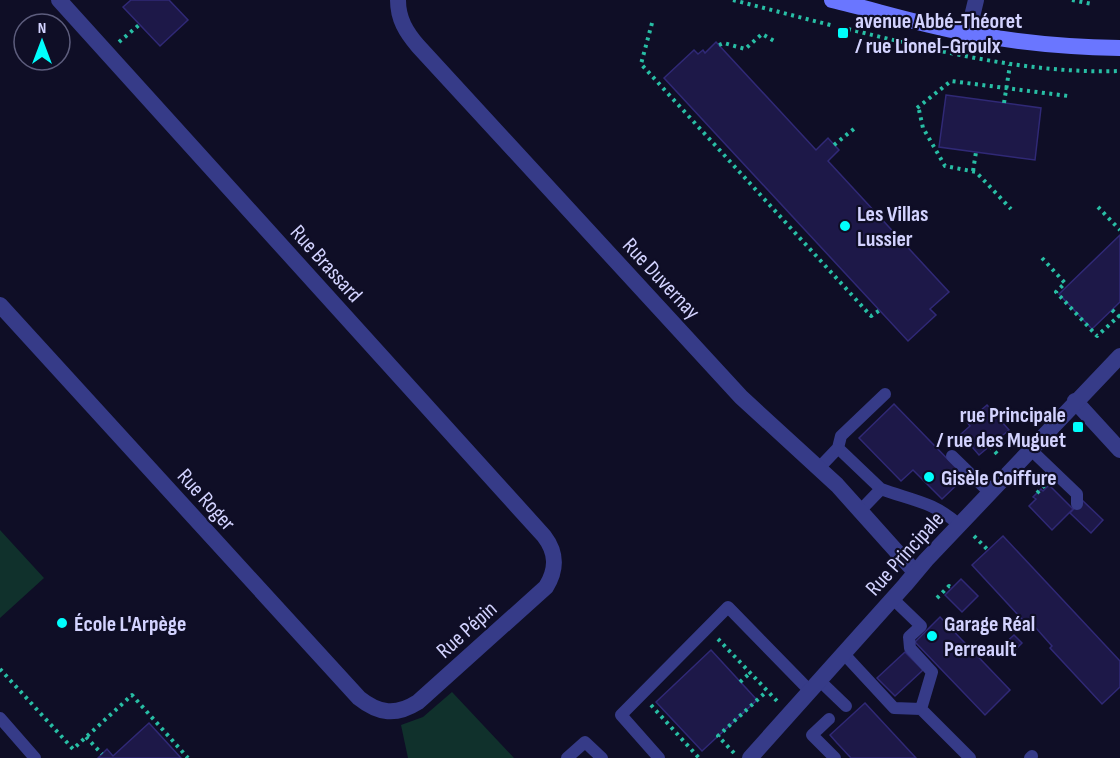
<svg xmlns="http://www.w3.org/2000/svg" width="1120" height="758" viewBox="0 0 1120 758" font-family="'Sofia Sans Condensed',sans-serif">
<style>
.green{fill:#10312c}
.building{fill:#1d1848;stroke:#302976;stroke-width:1.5}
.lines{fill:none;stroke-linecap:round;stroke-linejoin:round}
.path{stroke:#28bea5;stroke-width:4;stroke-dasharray:3 4.5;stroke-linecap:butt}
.service{stroke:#363b88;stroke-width:12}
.minor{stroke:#363b88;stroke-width:16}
.tertiary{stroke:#363b88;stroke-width:16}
.secondary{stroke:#6a76ff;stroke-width:16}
.poi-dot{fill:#00fefd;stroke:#0f0e26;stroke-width:2}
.labels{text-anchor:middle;stroke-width:4.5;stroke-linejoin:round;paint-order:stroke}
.poi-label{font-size:22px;font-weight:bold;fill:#d3d3ff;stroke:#0f0e26;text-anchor:start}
.street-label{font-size:22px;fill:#d3d3ff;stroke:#0f0e26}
</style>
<rect width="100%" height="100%" fill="#0f0e26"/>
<path class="green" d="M0 530 44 578 0 618Z
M452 692 514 758H408L401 725 423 717Z"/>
<path class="building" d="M131 0H169L188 20 160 46 123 7Z
M716 42 816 150 828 138 839 150 828 161 949 292 930 309 936 315 908 341 664 78 694 50 698 54 703 50 705 53Z
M946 95 1041 108 1035 160 939 147Z
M1120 235V302L1092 329 1059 294Z
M894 404 965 477 942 499 913 470 901 481 859 438Z
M987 405 1009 430 979 455 961 434 970 426 967 422Z
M1049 485 1073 509 1052 530 1029 506 1036 499 1033 497 1041 489 1043 491Z
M1082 500 1103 520 1091 533 1070 513Z
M1003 536 1120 661V687L1102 704 1050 648 1052 646 1036 628 1033 631 972 565Z
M961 579 978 596 962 612 945 595Z
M940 617 1010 690 985 715 915 642Z
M1014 635 1022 643 1011 654 1003 645Z
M711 650 757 700 702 751 656 702Z
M905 652 923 670 895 696 877 678Z
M865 703 916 758H851L837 743 830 735Z
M149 723 181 758H98L107 749 113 756Z"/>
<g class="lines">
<path class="path" d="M733 0 834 26
M1072 0 1092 4
M652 23 641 64 871 316 880 310
M848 29C938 51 1027 74 1120 71
M119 42 139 25
M719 45 724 43 745 49 762 34 774 41
M1004 103 1010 65
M917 108 951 81 1068 96
M919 110 923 128 945 166 976 172 1011 209
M834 145 855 128
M973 171 976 152
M1098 207 1120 230
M1042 258 1065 283 1056 292 1097 336 1119 316
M1112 310 1120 317
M990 446 999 456
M1037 493 1045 485
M974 536 988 550
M937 598 949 586 952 588
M718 639 777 701
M0 669 73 749 132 695 188 758
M740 682 750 673
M651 705 699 758
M86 737 102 754
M734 753 718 736 767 691"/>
<path class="service" d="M838 448 881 489 859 512
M1030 449 1077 494V504
M952 456 989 492
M819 468 838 448 841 436 885 394
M881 489C911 500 935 502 959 525
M893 599 921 626 909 637 910 648 932 672 921 709
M844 654 894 708 921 709 970 758
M820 681 846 706
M0 718 35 758
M829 719 812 735 835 758
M567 758 585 742 602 758
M659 758 621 715 728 607 810 691
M1030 758 1032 756"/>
<path class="minor" d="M398 0C398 19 406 32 418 46L741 397 837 485 915 572
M968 33 976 0
M0 305 359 698C379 714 396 716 418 702L546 587C557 569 557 553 544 536L59 0
M1075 401 1120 450"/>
<path class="tertiary" d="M750 758 905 585 926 560 1120 356"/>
<path class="secondary" d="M832 0C874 10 915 23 957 31 1011 42 1065 47 1120 48"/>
</g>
<g class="poi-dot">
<rect x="837" y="27" width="12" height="12" rx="3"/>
<circle cx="845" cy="226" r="6"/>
<rect x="1072" y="421" width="12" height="12" rx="3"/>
<circle cx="929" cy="477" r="6"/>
<circle cx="62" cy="623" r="6"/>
<circle cx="932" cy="636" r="6"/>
</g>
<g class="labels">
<g class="poi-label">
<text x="855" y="28">avenue Abbé-Théoret<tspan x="855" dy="25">/ rue Lionel-Groulx</tspan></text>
<text x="857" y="221">Les Villas<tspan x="857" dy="25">Lussier</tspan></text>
<text x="1066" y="422" text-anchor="end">rue Principale<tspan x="1066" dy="25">/ rue des Muguet</tspan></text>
<text x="941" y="485">Gisèle Coiffure</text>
<text x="74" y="631">École L'Arpège</text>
<text x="944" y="631">Garage Réal<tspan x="944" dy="25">Perreault</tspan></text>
</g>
<g class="street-label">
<text transform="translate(327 263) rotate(48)" y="8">Rue Brassard</text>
<text transform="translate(662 278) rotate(47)" y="8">Rue Duvernay</text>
<text transform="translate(207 499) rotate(48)" y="8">Rue Roger</text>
<text transform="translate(904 553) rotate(-48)" y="8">Rue Principale</text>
<text transform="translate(466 629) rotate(-42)" y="8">Rue Pépin</text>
</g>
</g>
<g transform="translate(42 42)"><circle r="28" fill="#0f0e26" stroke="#5d5d7d" stroke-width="1.5"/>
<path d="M0-4.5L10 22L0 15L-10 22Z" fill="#00fefd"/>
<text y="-9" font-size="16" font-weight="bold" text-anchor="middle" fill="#d3d3ff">N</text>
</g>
</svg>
